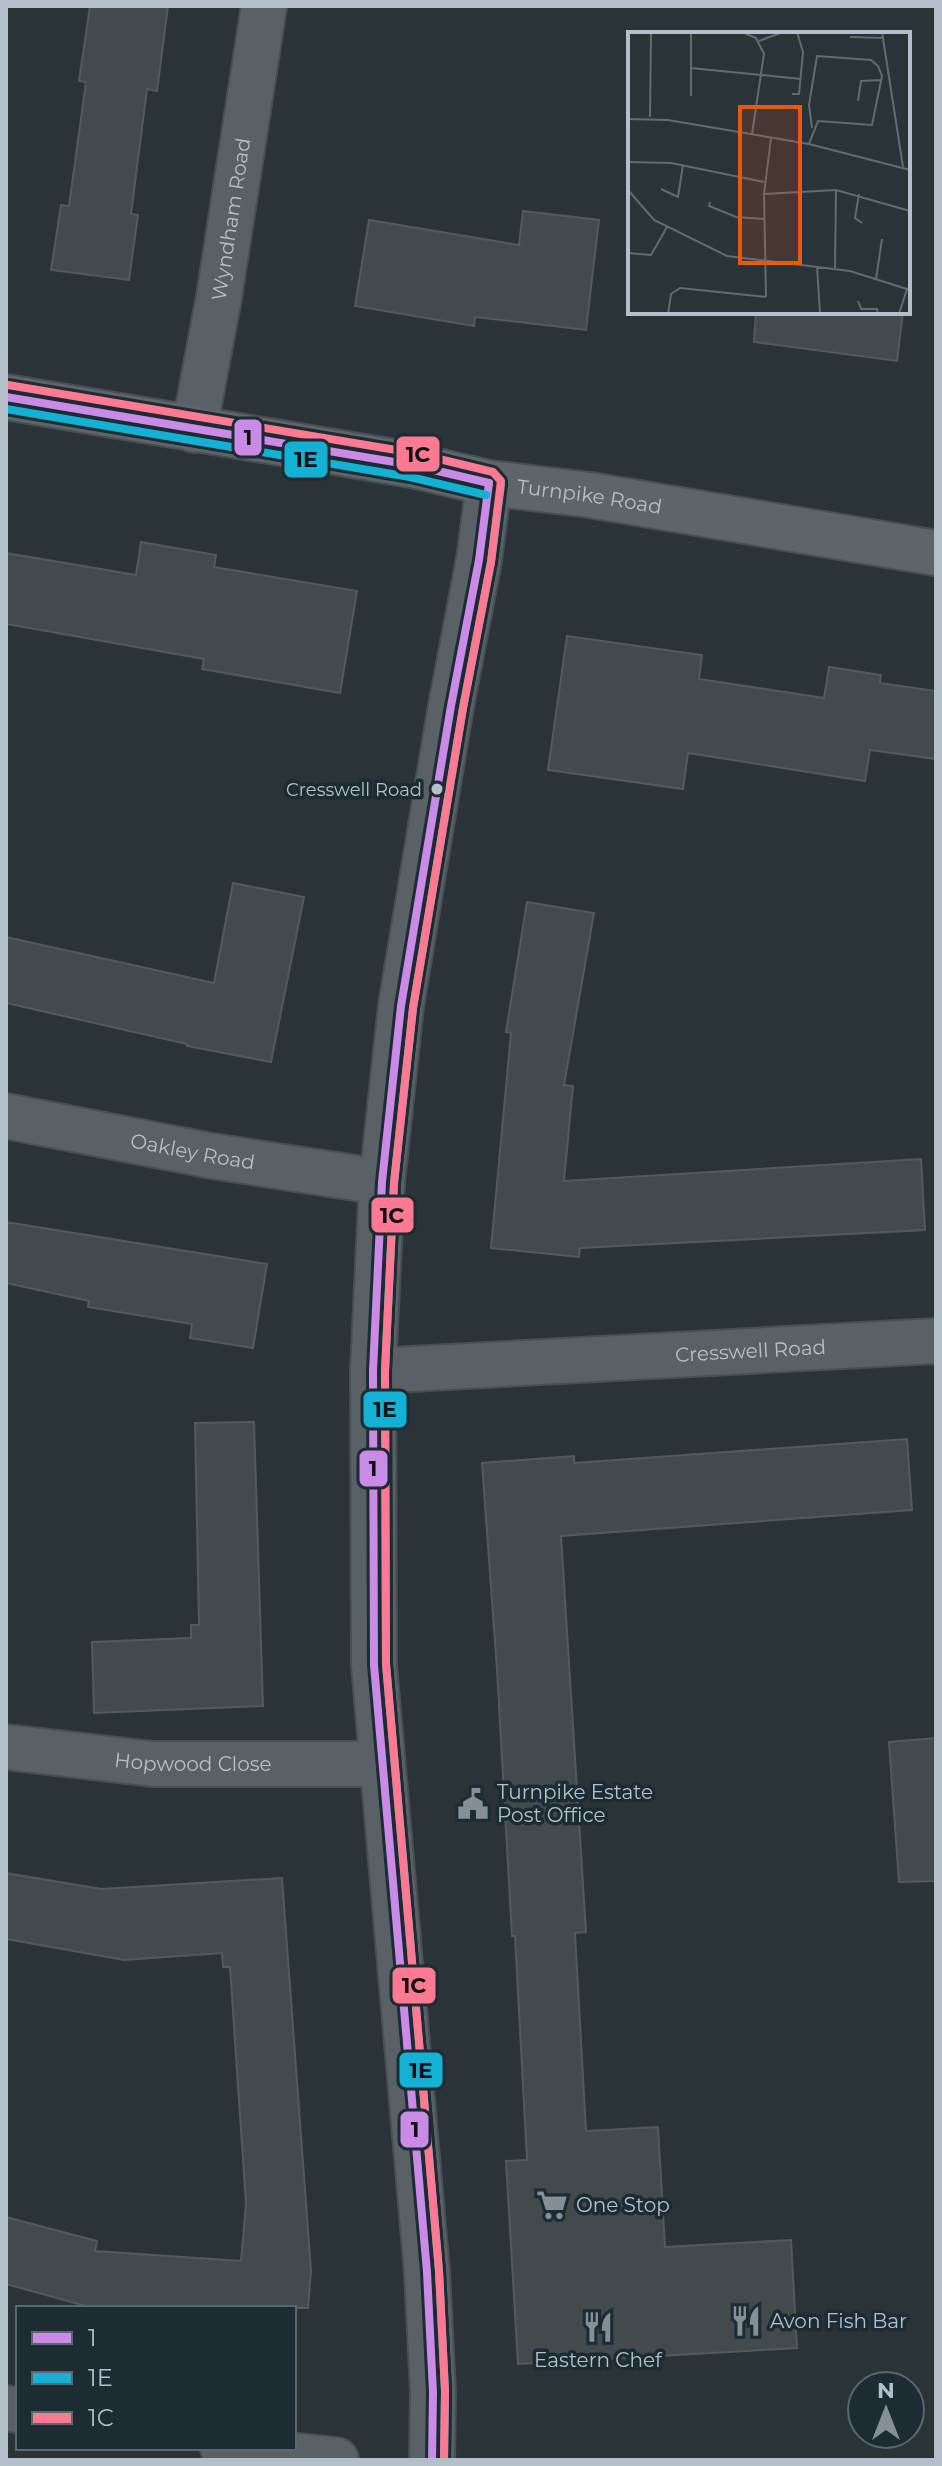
<svg xmlns="http://www.w3.org/2000/svg" width="942" height="2466" font-family="Montserrat,sans-serif">
<style>
.building{fill:#424a4e;stroke:#525a5f;stroke-width:2}
.lines{fill:none;stroke-linecap:round;stroke-linejoin:round}
.street-casing{stroke:#484f53;stroke-width:48}
.secondary-casing{stroke:#484f53;stroke-width:48}
.street{stroke:#5a6166;stroke-width:44}
.secondary{stroke:#5e656a;stroke-width:44}
.bus-1-casing{stroke:#1d2b33;stroke-width:14}
.bus-2-casing{stroke:#1d2b33;stroke-width:14}
.bus-3-casing{stroke:#1d2b33;stroke-width:14}
.bus-1{stroke:#ca8be6;stroke-width:8}
.bus-2{stroke:#13b2d5;stroke-width:8}
.bus-3{stroke:#fe7a93;stroke-width:8}
.bus-dot{fill:#b4c0c9;stroke:#1d2b33;stroke-width:3}
.labels{text-anchor:middle;stroke-width:7;stroke-linejoin:round;paint-order:stroke}
.bus-label{font-size:18px;fill:#b4c0c9;stroke:#1d2b33;text-anchor:end}
.street-label{font-size:20px;fill:#b4c0c9;stroke:#1d2b33}
.poi-label{font-size:20px;fill:#b4c0c9;stroke:#1d2b33;text-anchor:start}
.inset-road{fill:none;stroke:#616b72;stroke-width:2}
.view{fill:#e8590c;fill-opacity:0.15;stroke:#e8590c;stroke-width:4}
.inset-edge{fill:none;stroke:#b4c0c9;stroke-width:4}
.line-badge{stroke:#1d2b33;stroke-width:3}
.pale-badge-label{font-size:22px;text-anchor:middle;font-weight:bold;fill:#111}
</style>
<rect width="100%" height="100%" fill="#2a3338"/>
<!-- building -->
<g class="building">
<path d="M90,6H168L157,91L147,89L131,214L138,215L129,280L51,270L61,205L69,206L86,82L79,81Z"/>
<path d="M523,211L599,220L586,330L475,317L474,326L355,306L369,220L519,245Z"/>
<path d="M756,312H903L897,361L754,342Z"/>
<path d="M141,542L216,555L214,567L357,591L340,693L202,669L204,659L6,624V553L136,575Z"/>
<path d="M567,636L702,655L699,679L824,698L829,667L881,675L880,683L936,691V759L870,750L865,781L688,753L683,789L548,770Z"/>
<path d="M233,883L304,897L271,1062L187,1046V1044L6,1003V937L214,983Z"/>
<path d="M527,902L594,913L564,1085L573,1086L564,1181L921,1159L925,1230L580,1248L579,1257L491,1248L511,1033L506,1032Z"/>
<path d="M6,1222L267,1264L253,1348L190,1338L192,1324L88,1307L89,1301L6,1283Z"/>
<path d="M254,1422L263,1706L94,1713L92,1642L191,1638V1625H199L195,1423Z"/>
<path d="M907,1439L912,1510L561,1536L586,1932L575,1933L586,2131L658,2127L665,2247L791,2240L797,2348L518,2364L506,2161L527,2160L515,1936H512L497,1669L482,1463L574,1456V1463Z"/>
<path d="M936,1738V1881L899,1882L889,1742Z"/>
<path d="M6,1873L101,1889L282,1878L311,2271L308,2308H93L6,2284V2217L97,2241L95,2251L241,2261L246,2204L230,1967H223L222,1953L124,1960L6,1939Z"/>
</g>
<g class="lines">
<defs>
<g id="street">
<path id="s1" d="M194,430L219,297L264,6"/>
<path id="s2" d="M6,1116L212,1156L382,1182"/>
<path id="s3" d="M373,1371L936,1341"/>
<path id="s4" d="M6,1747L153,1764H381"/>
<path d="M6,2408L18,2410"/>
<path d="M223,2448L336,2460"/>
<path d="M432,2460L433,2392L427,2272L374,1665L373,1371L382,1182L401,1006L451,706L479,560L489,483"/>
</g>
<g id="secondary">
<path id="s5" d="M6,397L412,465L489,483L590,495L936,553"/>
</g>
</defs>
<!-- street casing -->
<use href="#street" class="street-casing"/>
<!-- secondary casing -->
<use href="#secondary" class="secondary-casing"/>
<!-- street -->
<use href="#street" class="street"/>
<!-- secondary -->
<use href="#secondary" class="secondary"/>
<defs>
<g id="bus-1">
<path d="M6,397L412,465L489,483"/>
<path d="M432,2460L433,2392L427,2272L374,1665L373,1371L382,1182L401,1006L451,706L479,560L489,483"/>
</g>
<g id="bus-2">
<path d="M6,409L410,477L486,495"/>
<path d="M444,2460L445,2391L439,2271L386,1664L385,1371L394,1183L413,1008L463,708L491,562L501,485"/>
</g>
<path id="bus-3" d="M8,385L414,453L493,472L501,481L491,562L463,708L413,1008L394,1183L385,1371L386,1664L439,2271L445,2391L444,2460"/>
</defs>
<!-- bus-1 casing -->
<use href="#bus-1" class="bus-1-casing"/>
<!-- bus-2 casing -->
<use href="#bus-2" class="bus-2-casing"/>
<!-- bus-3 casing -->
<use href="#bus-3" class="bus-3-casing"/>
<!-- bus-1 -->
<use href="#bus-1" class="bus-1"/>
<!-- bus-2 -->
<use href="#bus-2" class="bus-2"/>
<!-- bus-3 -->
<use href="#bus-3" class="bus-3"/>
</g>
<!-- icons -->
<defs>
<symbol id="civic-bare" viewBox="-9 -9 18 18"><path d="M-.6-6.5H3V-4.5H.6V-3L4-1V1h2V6H-6V1h2V-1L-.6-3ZM-1.2 2.5V6h2.4V2.5Z" fill="#848f96" stroke="#1d2b33" stroke-width="2.5" paint-order="stroke"/></symbol>
<symbol id="supermarket-bare" viewBox="-9 -9 18 18"><path d="M-6-5.5h2.5l.6 2H6L4.5 2H-2.5L-4.4-4H-6ZM-1.5 3.2a1.3 1.3 0 1 0 .1 0ZM3 3.2a1.3 1.3 0 1 0 .1 0Z" fill="#848f96" stroke="#1d2b33" stroke-width="2.5" paint-order="stroke"/></symbol>
<symbol id="restaurant-bare" viewBox="-9 -9 18 18"><path d="M-5-6h1v4h1v-4h1v4h1v-4h1v5L-1.5 .5V6h-2V.5L-5-1ZM5-6V6H3V1.5H1.5Q1.5-4 5-6Z" fill="#848f96" stroke="#1d2b33" stroke-width="2.5" paint-order="stroke"/></symbol>
</defs>
<g fill-rule="evenodd">
<use href="#civic-bare" x="451" y="1782" width="44" height="44"/>
<use href="#supermarket-bare" x="530" y="2183" width="44" height="44"/>
<use href="#restaurant-bare" x="724" y="2299" width="44" height="44"/>
<use href="#restaurant-bare" x="576" y="2305" width="44" height="44"/>
</g>
<!-- markers -->
<circle class="bus-dot" cx="437" cy="789" r="7"/>
<g class="labels">
<!-- bus labels -->
<g class="bus-label">
<text x="422" y="796">Cresswell Road</text>
</g>
<!-- street labels -->
<g class="street-label">
<text dy="7" stroke="none"><textPath href="#s1" startOffset="214">Wyndham Road</textPath></text>
<text dy="7" stroke="none"><textPath href="#s5" startOffset="592">Turnpike Road</textPath></text>
<text dy="7" stroke="none"><textPath href="#s2" startOffset="190">Oakley Road</textPath></text>
<text dy="7" stroke="none"><textPath href="#s3" startOffset="378">Cresswell Road</textPath></text>
<text dy="7" stroke="none"><textPath href="#s4" startOffset="188">Hopwood Close</textPath></text>
</g>
<!-- poi labels -->
<g class="poi-label">
<text x="497" y="1799">Turnpike Estate<tspan x="497" dy="23">Post Office</tspan></text>
<text x="576" y="2212">One Stop</text>
<text x="770" y="2328">Avon Fish Bar</text>
<text x="598" y="2367" text-anchor="middle">Eastern Chef</text>
</g>
</g>
<!-- overview -->
<g transform="translate(628 32)">
<rect width="282" height="282" fill="#2a3338"/>
<path class="inset-road" d="M63,0V36L173,47M114,0L128,6L136,22L124,102M254,0L275,135M222,5L255,6M131,9L155,0M164,62H171L175,20L169,0M63,64V36M230,69L233,49L253,48M22,85L23,0M0,87L40,88L181,112L282,138M181,112L190,89L244,93L254,44L250,34L243,28L189,24L181,73L184,96M0,130L43,131L136,150M33,157L50,165L55,133M0,158L26,188L99,224L222,239L282,258M136,162L208,158L282,179M231,162L227,186L234,191M82,170L81,174L108,185L136,187M0,221L23,223L39,195M189,234L192,282M207,236L208,158M248,247L254,207M138,265L136,162L143,106M230,269L233,277H249L250,282M40,282L43,262L52,256L138,265M271,282L279,257"/>
<path class="view" d="M112,75H172V231H112Z"/>
<rect width="282" height="282" class="inset-edge"/>
</g>
<g class="line-badge">
<rect x="233" y="418" width="30" height="39" rx="8" fill="#ca8be6"/>
<rect x="395" y="435" width="46" height="38" rx="8" fill="#fe7a93"/>
<rect x="283" y="440" width="46" height="39" rx="8" fill="#13b2d5"/>
<rect x="370" y="1196" width="45" height="38" rx="8" fill="#fe7a93"/>
<rect x="362" y="1390" width="46" height="39" rx="8" fill="#13b2d5"/>
<rect x="358" y="1449" width="31" height="39" rx="8" fill="#ca8be6"/>
<rect x="391" y="1966" width="46" height="39" rx="8" fill="#fe7a93"/>
<rect x="398" y="2051" width="46" height="38" rx="8" fill="#13b2d5"/>
<rect x="399" y="2110" width="31" height="39" rx="8" fill="#ca8be6"/>
</g>
<g class="pale-badge-label">
<text x="248" y="445">1</text>
<text x="418" y="462">1C</text>
<text x="306" y="467">1E</text>
<text x="392" y="1223">1C</text>
<text x="385" y="1417">1E</text>
<text x="373" y="1476">1</text>
<text x="414" y="1993">1C</text>
<text x="421" y="2078">1E</text>
<text x="415" y="2137">1</text>
</g>
<!-- border -->
<rect width="942" height="2466" fill="none" stroke="#b4c0c9" stroke-width="16"/>
<!-- legend -->
<rect x="16" y="2306" width="280" height="144" fill="#1d2b33" stroke="#59676f" stroke-width="2"/>
<rect x="32" y="2332" width="40" height="12" fill="#ca8be6" stroke="#59676f" stroke-width="2"/>
<text x="88" y="2346" font-size="24" fill="#b4c0c9">1</text>
<rect x="32" y="2372" width="40" height="12" fill="#13b2d5" stroke="#59676f" stroke-width="2"/>
<text x="88" y="2386" font-size="24" fill="#b4c0c9">1E</text>
<rect x="32" y="2412" width="40" height="12" fill="#fe7a93" stroke="#59676f" stroke-width="2"/>
<text x="88" y="2426" font-size="24" fill="#b4c0c9">1C</text>
<!-- north arrow -->
<g transform="translate(886 2410)"><circle r="38" fill="#1d2b33" stroke="#59676f" stroke-width="2"/>
<path d="M0-6L14 30L0 20L-14 30Z" fill="#848f96"/>
<text y="-12" font-size="22" font-weight="bold" text-anchor="middle" fill="#b4c0c9">N</text>
</g>
</svg>
